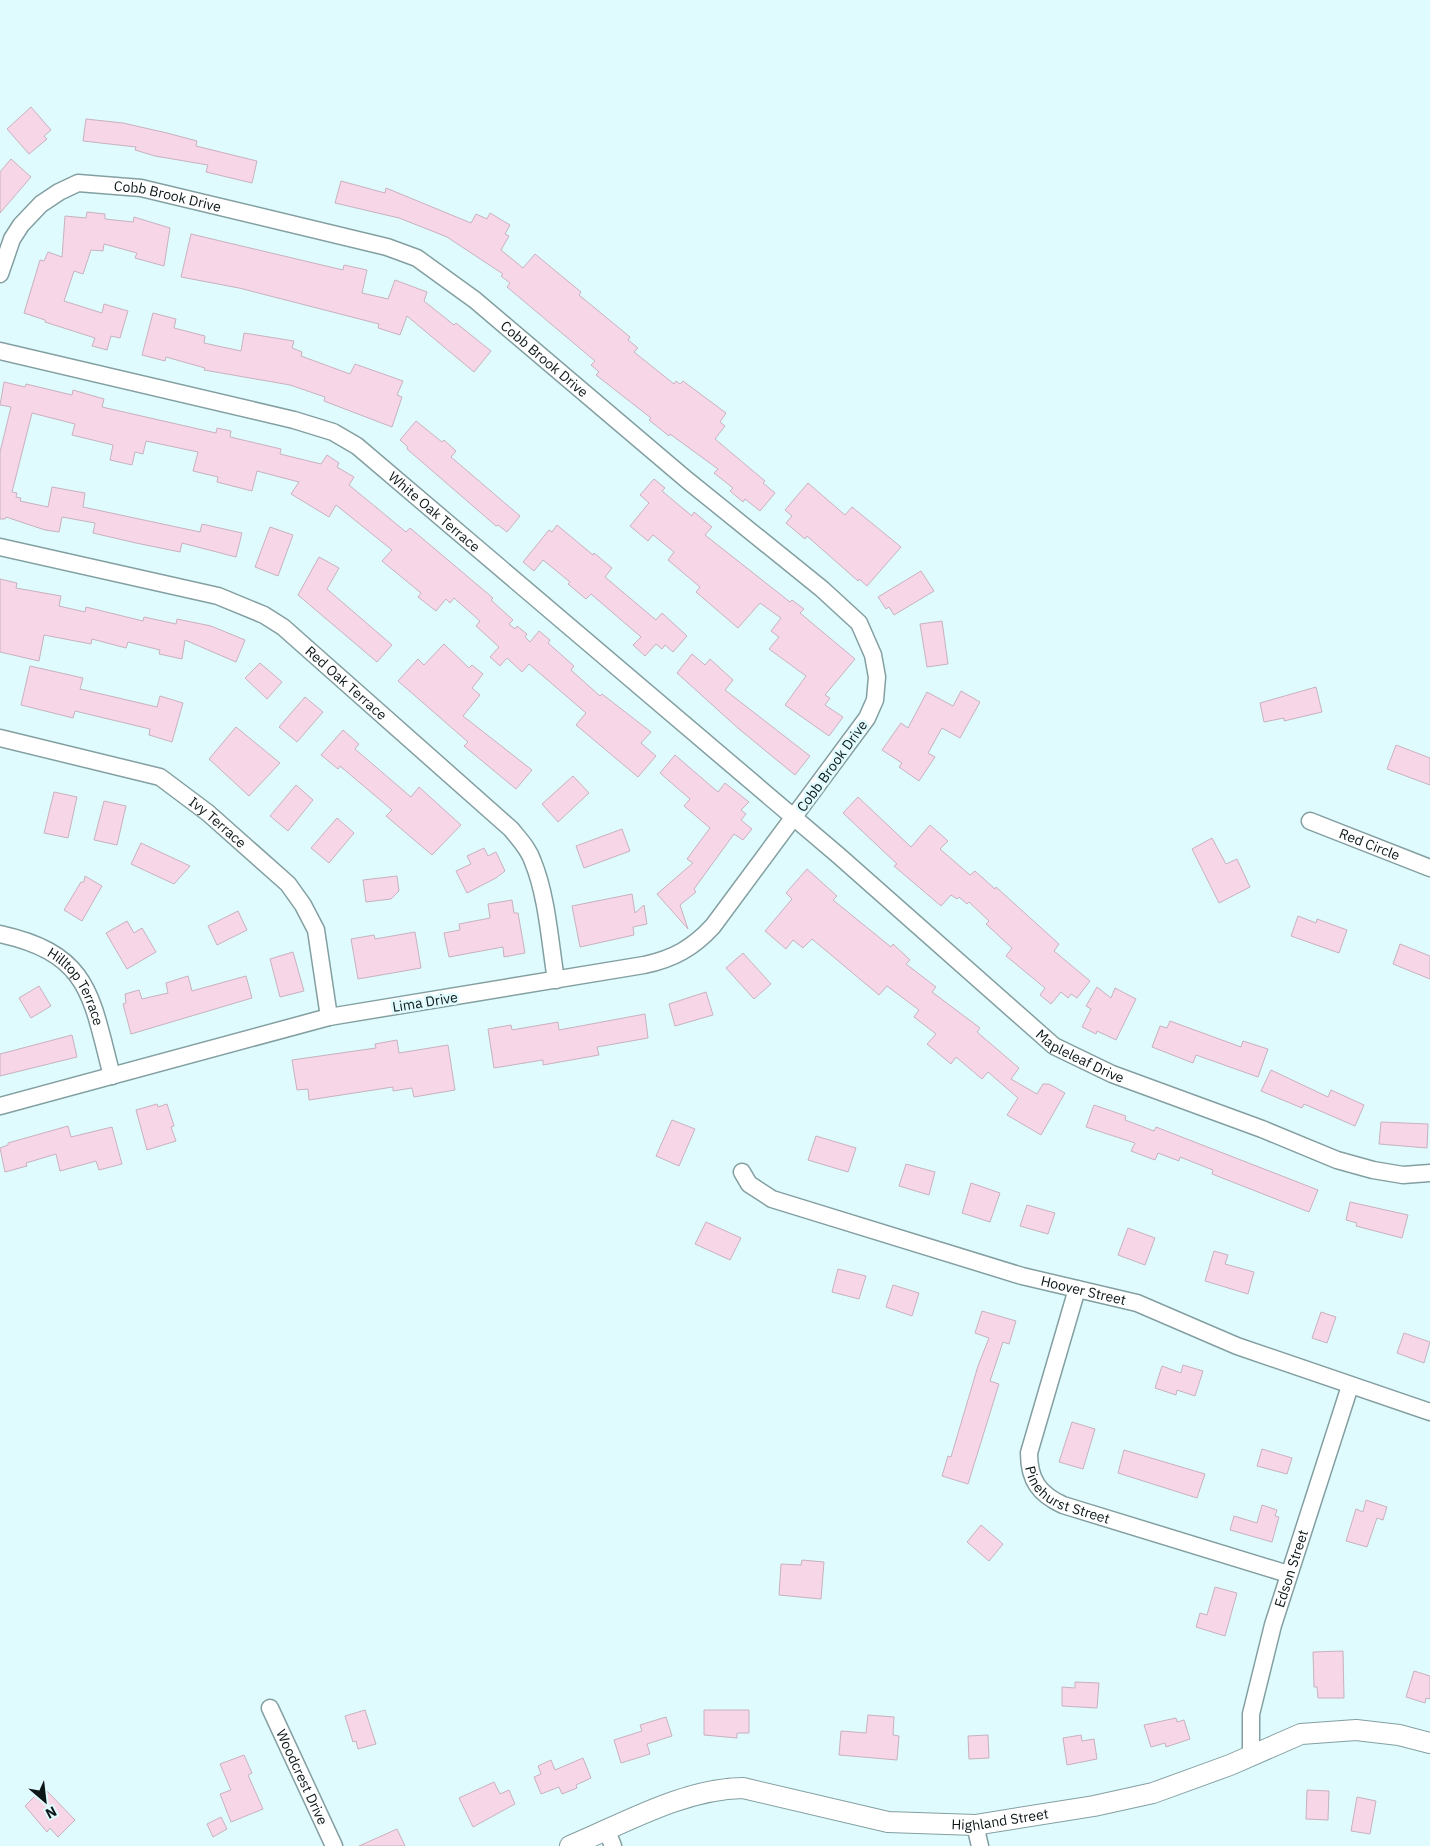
<svg xmlns="http://www.w3.org/2000/svg" width="1430" height="1846" font-family="'IBM Plex Sans',sans-serif">
<style>
.building{fill:#f6d6e7;stroke:#c8b2be}
.lines{fill:none;stroke-linecap:round;stroke-linejoin:round}
.minor-casing{stroke:#849fa1;stroke-width:19}
.tertiary-casing{stroke:#849fa1;stroke-width:22}
.minor{stroke:#fff;stroke-width:16}
.tertiary{stroke:#fff;stroke-width:20}
.labels{text-anchor:middle;stroke-width:5;stroke-linejoin:round;paint-order:stroke}
.street-label{font-size:14px;fill:#0d1718;stroke:#dffbfe}
</style>
<rect width="100%" height="100%" fill="#dffbfe"/>
<!-- building -->
<g class="building">
<path d="M31,107L51,130L44,136L47,139L29,154L7,129Z"/>
<path d="M86,119L123,123L167,133L197,141L196,146L257,161L252,183L206,172L208,165L155,156L135,150L136,147L83,141Z"/>
<path d="M11,159L31,177L0,213V172Z"/>
<path d="M341,181L385,193L386,188L471,223L476,214L487,219L490,213L510,225L505,234L509,236L501,250L523,268L535,254L581,292L579,295L630,337L628,340L638,348L634,352L674,384L676,381L680,384L683,381L726,413L720,422L725,426L715,439L765,481L763,483L775,493L760,511L745,499L743,502L730,491L733,488L714,473L718,469L670,434L669,436L649,420L651,418L596,375L599,372L591,365L595,361L507,287L510,283L501,276L503,274L447,237L427,229L399,218L335,203Z"/>
<path d="M87,212L105,214V219L133,222L134,217L170,228L164,266L135,258L137,253L104,244L103,251L91,250L83,274L74,271L64,301L102,313L104,304L128,311L120,338L111,336L107,350L92,346L95,338L45,322V320L24,313L40,260L44,261L48,252L62,257L65,216L86,218Z"/>
<path d="M191,234L343,270L344,265L367,270L362,293L388,299L395,280L427,292L424,301L454,325L456,323L491,351L474,372L407,316L400,335L378,328L379,324L239,288L181,277Z"/>
<path d="M153,313L176,319L174,328L205,336L204,343L241,351L244,333L294,341L292,348L302,352L301,356L350,374L355,364L403,381L397,395L402,397L392,427L324,401L325,397L290,385L204,370L205,368L166,357L165,361L142,355Z"/>
<path d="M4,382L25,387L26,384L72,395L73,390L104,399L102,407L216,433L217,428L231,431L230,437L281,449L280,454L321,464L327,455L339,463L337,467L354,477L349,485L406,532L410,528L493,598L491,600L513,620L509,624L515,629L517,626L527,634L525,637L530,642L539,631L550,640L548,643L574,666L571,670L600,696L602,694L651,732L641,743L656,756L638,777L576,725L586,713L529,664L522,672L507,658L500,666L490,657L499,647L476,626L480,621L454,598L450,603L446,599L436,611L418,597L421,593L382,561L392,550L336,505L329,517L291,494L299,482L257,471L252,491L217,482L218,477L193,471L198,452L146,441L143,454L135,452L132,465L110,460L113,445L72,435L75,424L32,413L12,492L17,493L16,497L21,498L20,501L48,507L52,487L85,493L83,507L200,532L202,524L242,533L236,557L182,543L180,552L136,543L93,533L95,523L62,517L59,532L45,530L6,517L5,519H0V452L11,407L0,405Z"/>
<path d="M416,421L442,442L444,440L456,451L451,457L520,516L507,532L498,525L496,526L407,449L408,447L400,440Z"/>
<path d="M654,479L665,488L662,491L692,516L694,512L712,527L705,535L790,602L792,600L804,609L800,613L855,659L825,695L830,698L825,705L843,717L829,736L785,705L806,676L769,649L779,637L771,631L781,618L760,603L738,628L696,592L700,587L668,560L674,552L653,535L648,541L630,526L649,503L640,495Z"/>
<path d="M808,483L845,515L852,507L901,547L867,586L859,579L858,581L807,536L805,539L786,523L792,516L785,510Z"/>
<path d="M557,525L593,555L594,553L612,568L605,577L656,620L662,613L687,636L673,652L665,645L662,649L656,644L645,656L633,645L641,637L591,594L586,599L568,584L570,582L543,560L534,571L523,562L549,530L552,532Z"/>
<path d="M270,527L293,535L278,576L255,567Z"/>
<path d="M319,557L339,568L327,589L392,645L377,662L298,595Z"/>
<path d="M921,571L934,591L894,615L889,607L886,609L878,597Z"/>
<path d="M0,579L17,583L16,588L61,596L59,606L85,612L86,607L143,621L144,617L176,624L177,619L211,626L245,640L236,662L185,640L182,659L159,654L160,650L128,642L126,648L92,639L91,644L44,635L39,661L0,652Z"/>
<path d="M942,621L948,664L927,667L920,624Z"/>
<path d="M444,644L469,668L472,665L483,674L472,688L480,695L463,716L532,770L516,789L464,746L468,742L398,681L418,659L424,665Z"/>
<path d="M692,654L705,665L710,659L733,680L725,690L810,756L795,775L739,729L677,673Z"/>
<path d="M260,663L282,682L267,699L245,678Z"/>
<path d="M30,666L83,678L80,689L157,707L160,696L183,703L172,742L149,735L150,729L75,711L73,718L21,705Z"/>
<path d="M1316,687L1322,712L1284,721V718L1264,722L1260,703Z"/>
<path d="M961,691L980,702L960,738L942,728L928,753L935,757L919,781L899,767L902,763L882,750L901,723L908,728L927,692L953,706Z"/>
<path d="M305,697L323,712L297,742L279,727Z"/>
<path d="M236,727L280,763L249,796L209,759Z"/>
<path d="M343,730L359,744L355,749L411,797L419,787L461,825L432,855L386,816L392,810L340,766L338,769L321,755Z"/>
<path d="M1396,745L1430,758V785L1387,769Z"/>
<path d="M675,755L718,792L725,783L749,802L741,810L746,814L741,820L752,829L743,840L734,834L694,889L696,892L680,905L688,929L657,894L693,863L687,859L710,828L684,806L690,799L660,773Z"/>
<path d="M573,776L589,793L558,822L542,804Z"/>
<path d="M296,785L313,800L288,831L270,816Z"/>
<path d="M54,792L77,797L68,838L44,833Z"/>
<path d="M858,797L911,847L930,825L948,841L940,849L970,875L975,871L995,889L996,887L1059,944L1054,951L1090,981L1077,998L1071,994L1068,998L1061,992L1051,1004L1040,995L1045,988L1006,956L1012,948L986,924L989,921L969,902L967,904L959,897L957,899L951,895L941,906L894,866L897,864L843,813Z"/>
<path d="M104,801L126,806L117,845L94,840Z"/>
<path d="M337,818L354,833L329,863L311,848Z"/>
<path d="M622,829L630,851L584,868L576,846Z"/>
<path d="M1212,838L1226,864L1237,859L1250,887L1219,903L1192,849Z"/>
<path d="M141,843L190,866L174,884L131,864Z"/>
<path d="M484,848L488,856L496,852L505,871L496,878L467,893L456,871L471,864L467,856Z"/>
<path d="M807,869L837,896L833,900L891,947L893,944L910,960L906,964L936,987L932,992L980,1028L977,1032L1019,1068L1011,1079L1037,1094L1043,1084H1049L1065,1093L1041,1135L1007,1115L1018,1098L988,1072L982,1079L956,1057L951,1064L927,1044L936,1034L914,1017L919,1010L887,986L879,995L812,939L803,948L793,940L786,949L765,931L792,899L786,893Z"/>
<path d="M85,876L102,886L82,921L64,910L81,882H84Z"/>
<path d="M397,876L399,891L391,899L366,902L363,880Z"/>
<path d="M632,894L635,913L644,905L647,924L633,927L634,935L580,947L572,906Z"/>
<path d="M512,900L514,913H518L525,953L504,957L503,947L449,957L444,933L460,930L459,924L490,918L488,904Z"/>
<path d="M238,911L247,930L217,945L208,926Z"/>
<path d="M1298,916L1316,923L1317,919L1347,930L1339,953L1291,936Z"/>
<path d="M127,921L134,933L142,928L156,952L127,969L106,933Z"/>
<path d="M415,932L421,968L358,979L351,939L374,935L375,939Z"/>
<path d="M1400,944L1430,956V979L1393,964Z"/>
<path d="M293,952L304,991L280,997L270,959Z"/>
<path d="M743,953L771,984L754,999L726,968Z"/>
<path d="M188,976L192,991L246,976L252,998L131,1034L123,1004L126,1003L125,994L139,990L142,999L168,993L166,983Z"/>
<path d="M39,986L51,1006L31,1018L19,998Z"/>
<path d="M1097,987L1111,998L1115,988L1136,999L1116,1040L1097,1031L1096,1034L1082,1027L1091,1009L1086,1006Z"/>
<path d="M706,992L713,1015L675,1026L669,1004Z"/>
<path d="M645,1014L648,1038L597,1047L599,1055L543,1065V1060L494,1068L488,1029L511,1025L512,1030L558,1022L559,1030Z"/>
<path d="M1170,1021L1241,1047L1243,1041L1268,1049L1258,1077L1196,1055L1193,1063L1152,1047L1160,1026L1167,1028Z"/>
<path d="M72,1035L77,1057L0,1076V1054Z"/>
<path d="M397,1040L399,1053L448,1045L455,1090L414,1097L412,1088L393,1091V1087L309,1100L308,1089L297,1090L292,1060L376,1048L375,1044Z"/>
<path d="M1271,1070L1328,1097L1331,1090L1364,1105L1355,1126L1304,1104L1302,1108L1261,1091Z"/>
<path d="M157,1104L158,1107L167,1104L174,1126L171,1127L176,1141L147,1150L136,1110Z"/>
<path d="M1094,1105L1126,1116L1125,1120L1154,1131L1156,1127L1318,1190L1309,1212L1212,1174L1213,1170L1180,1157L1179,1161L1158,1153L1155,1160L1131,1151L1135,1143L1086,1127Z"/>
<path d="M672,1120L695,1129L679,1166L656,1156Z"/>
<path d="M1381,1122L1428,1124L1427,1148L1379,1144Z"/>
<path d="M68,1126L71,1137L112,1127L122,1164L99,1170L96,1161L60,1171L56,1154L26,1163L27,1166L5,1172L0,1148L8,1145V1143Z"/>
<path d="M816,1136L856,1148L848,1172L808,1160Z"/>
<path d="M906,1164L935,1172L929,1195L899,1186Z"/>
<path d="M971,1183L1000,1193L990,1222L962,1213Z"/>
<path d="M1350,1202L1408,1215L1402,1238L1356,1226L1357,1223L1346,1220Z"/>
<path d="M1027,1205L1055,1213L1048,1234L1020,1226Z"/>
<path d="M706,1222L741,1238L730,1260L695,1244Z"/>
<path d="M1128,1228L1155,1238L1145,1265L1118,1255Z"/>
<path d="M1214,1251L1228,1255L1225,1264L1254,1272L1248,1294L1205,1281Z"/>
<path d="M838,1269L866,1276L859,1299L832,1292Z"/>
<path d="M893,1285L919,1293L912,1316L886,1307Z"/>
<path d="M982,1311L1016,1321L1009,1344L1003,1342L990,1381L999,1384L968,1484L942,1476L948,1456L951,1457L978,1366L989,1338L975,1333Z"/>
<path d="M1321,1312L1336,1317L1327,1343L1312,1338Z"/>
<path d="M1404,1333L1430,1342L1424,1363L1397,1353Z"/>
<path d="M1183,1365L1203,1371L1195,1396L1177,1390L1176,1395L1155,1388L1162,1366L1181,1373Z"/>
<path d="M1072,1422L1095,1429L1083,1469L1059,1462Z"/>
<path d="M1262,1449L1292,1458L1287,1474L1257,1466Z"/>
<path d="M1124,1450L1205,1474L1197,1498L1118,1473Z"/>
<path d="M1366,1500L1387,1507L1383,1520L1377,1518L1367,1547L1346,1541L1356,1509L1363,1512Z"/>
<path d="M1262,1505L1277,1510L1275,1516L1279,1517L1272,1542L1230,1530L1234,1516L1257,1523Z"/>
<path d="M981,1525L1003,1544L989,1561L967,1542Z"/>
<path d="M802,1560L824,1562L821,1599L779,1595L781,1564L801,1565Z"/>
<path d="M1215,1587L1237,1593L1225,1636L1196,1627L1200,1613L1207,1615Z"/>
<path d="M1343,1651L1344,1698H1318L1317,1687H1314L1313,1652Z"/>
<path d="M1414,1671L1430,1676V1699L1426,1698L1425,1703L1406,1697Z"/>
<path d="M1075,1682L1099,1683L1097,1708L1062,1706V1687L1075,1688Z"/>
<path d="M365,1710L376,1744L358,1749L356,1741L353,1742L345,1716Z"/>
<path d="M704,1710H749V1733H737V1738L704,1735Z"/>
<path d="M868,1715L894,1717L893,1735L899,1736L897,1760L839,1755L841,1731L866,1733Z"/>
<path d="M666,1717L672,1736L647,1744L650,1754L621,1763L614,1740L642,1731L640,1725Z"/>
<path d="M1176,1718L1177,1722L1184,1720L1190,1739L1166,1747L1165,1743L1151,1747L1144,1725Z"/>
<path d="M988,1735L989,1758L969,1759L968,1736Z"/>
<path d="M1081,1735L1082,1741L1094,1739L1097,1759L1067,1765L1063,1738Z"/>
<path d="M244,1755L252,1773L248,1775L263,1809L231,1822L220,1794L231,1790L220,1764Z"/>
<path d="M583,1758L591,1778L576,1785L577,1788L562,1794L559,1787L541,1794L534,1777L541,1774L538,1766L551,1760L555,1770Z"/>
<path d="M494,1782L500,1794L509,1790L515,1804L473,1827L459,1798Z"/>
<path d="M1307,1790L1329,1791L1328,1820L1306,1819Z"/>
<path d="M47,1791L75,1820L58,1837L50,1828L47,1832L25,1806L39,1792L43,1796Z"/>
<path d="M1357,1797L1376,1801L1370,1834L1351,1831Z"/>
<path d="M221,1817L227,1829L213,1837L207,1824Z"/>
<path d="M397,1829L405,1846H359Z"/>
</g>
<g class="lines">
<defs>
<g id="minor">
<path id="s1" d="M0,274L12,239L21,225L41,204L59,192L78,183L141,188L387,247L417,258L475,300L687,480L822,589L859,623L873,655L877,677L875,700L867,718L713,926C693,948 673,959 644,965L329,1017L0,1106"/>
<path id="s2" d="M0,351L294,420L333,432L357,446L838,855L1054,1046L1112,1074L1262,1129L1337,1160L1373,1170L1403,1175L1430,1173"/>
<path id="s3" d="M0,547L218,596L264,615L283,627L511,829C519,839 529,849 533,862C547,896 550,943 556,980"/>
<path id="s4" d="M0,738L160,777L208,813L288,884L303,905L316,930L329,1017"/>
<path id="s5" d="M1310,821L1430,868"/>
<path id="s6" d="M0,934C91,954 91,997 112,1076"/>
<path id="s7" d="M742,1172L749,1184L772,1199L1022,1276L1137,1303L1237,1346L1430,1412"/>
<path id="s8" d="M1077,1289L1029,1453C1029,1480 1039,1494 1063,1505L1288,1574"/>
<path id="s9" d="M270,1708L334,1846"/>
<path id="s10" d="M1251,1754V1714L1273,1625L1350,1386"/>
<path d="M975,1825L980,1846"/>
<path d="M607,1831L613,1846"/>
</g>
<g id="tertiary">
<path id="s11" d="M570,1846C625,1823 683,1789 743,1788L888,1822L975,1825L1094,1806L1153,1793L1230,1765L1301,1734L1356,1730L1399,1735L1430,1743"/>
</g>
</defs>
<!-- minor casing -->
<use href="#minor" class="minor-casing"/>
<!-- tertiary casing -->
<use href="#tertiary" class="tertiary-casing"/>
<!-- minor -->
<use href="#minor" class="minor"/>
<!-- tertiary -->
<use href="#tertiary" class="tertiary"/>
</g>
<g class="labels">
<!-- street labels -->
<g class="street-label">
<text dy="5" stroke="none"><textPath href="#s1" startOffset="216">Cobb Brook Drive</textPath></text>
<text dy="5" stroke="none"><textPath href="#s1" startOffset="636">Cobb Brook Drive</textPath></text>
<text dy="5" stroke="none"><textPath href="#s2" startOffset="472">White Oak Terrace</textPath></text>
<text dy="5" stroke="none"><textPath href="#s3" startOffset="380">Red Oak Terrace</textPath></text>
<text transform="translate(832 766) rotate(-54)" y="5">Cobb Brook Drive</text>
<text dy="5" stroke="none"><textPath href="#s4" startOffset="238">Ivy Terrace</textPath></text>
<text dy="5" stroke="none"><textPath href="#s5" startOffset="64">Red Circle</textPath></text>
<text dy="5" stroke="none"><textPath href="#s6" startOffset="98">Hilltop Terrace</textPath></text>
<text transform="translate(425 1002) rotate(-9)" y="5">Lima Drive</text>
<text dy="5" stroke="none"><textPath href="#s2" startOffset="1318">Mapleleaf Drive</textPath></text>
<text dy="5" stroke="none"><textPath href="#s7" startOffset="366">Hoover Street</textPath></text>
<text dy="5" stroke="none"><textPath href="#s8" startOffset="235">Pinehurst Street</textPath></text>
<text dy="5" stroke="none"><textPath href="#s10" startOffset="191">Edson Street</textPath></text>
<text dy="5" stroke="none"><textPath href="#s9" startOffset="76">Woodcrest Drive</textPath></text>
<text dy="5" stroke="none"><textPath href="#s11" startOffset="445">Highland Street</textPath></text>
</g>
</g>
<!-- north arrow -->
<g transform="translate(45 1801) rotate(152)" stroke="#dffbfe" stroke-width="4" paint-order="stroke">
<path d="M0-4L9 19L0 12L-9 19Z" fill="#0d1718"/>
<text y="-8" font-size="14" font-weight="bold" text-anchor="middle" fill="#0d1718">N</text>
</g>
</svg>
